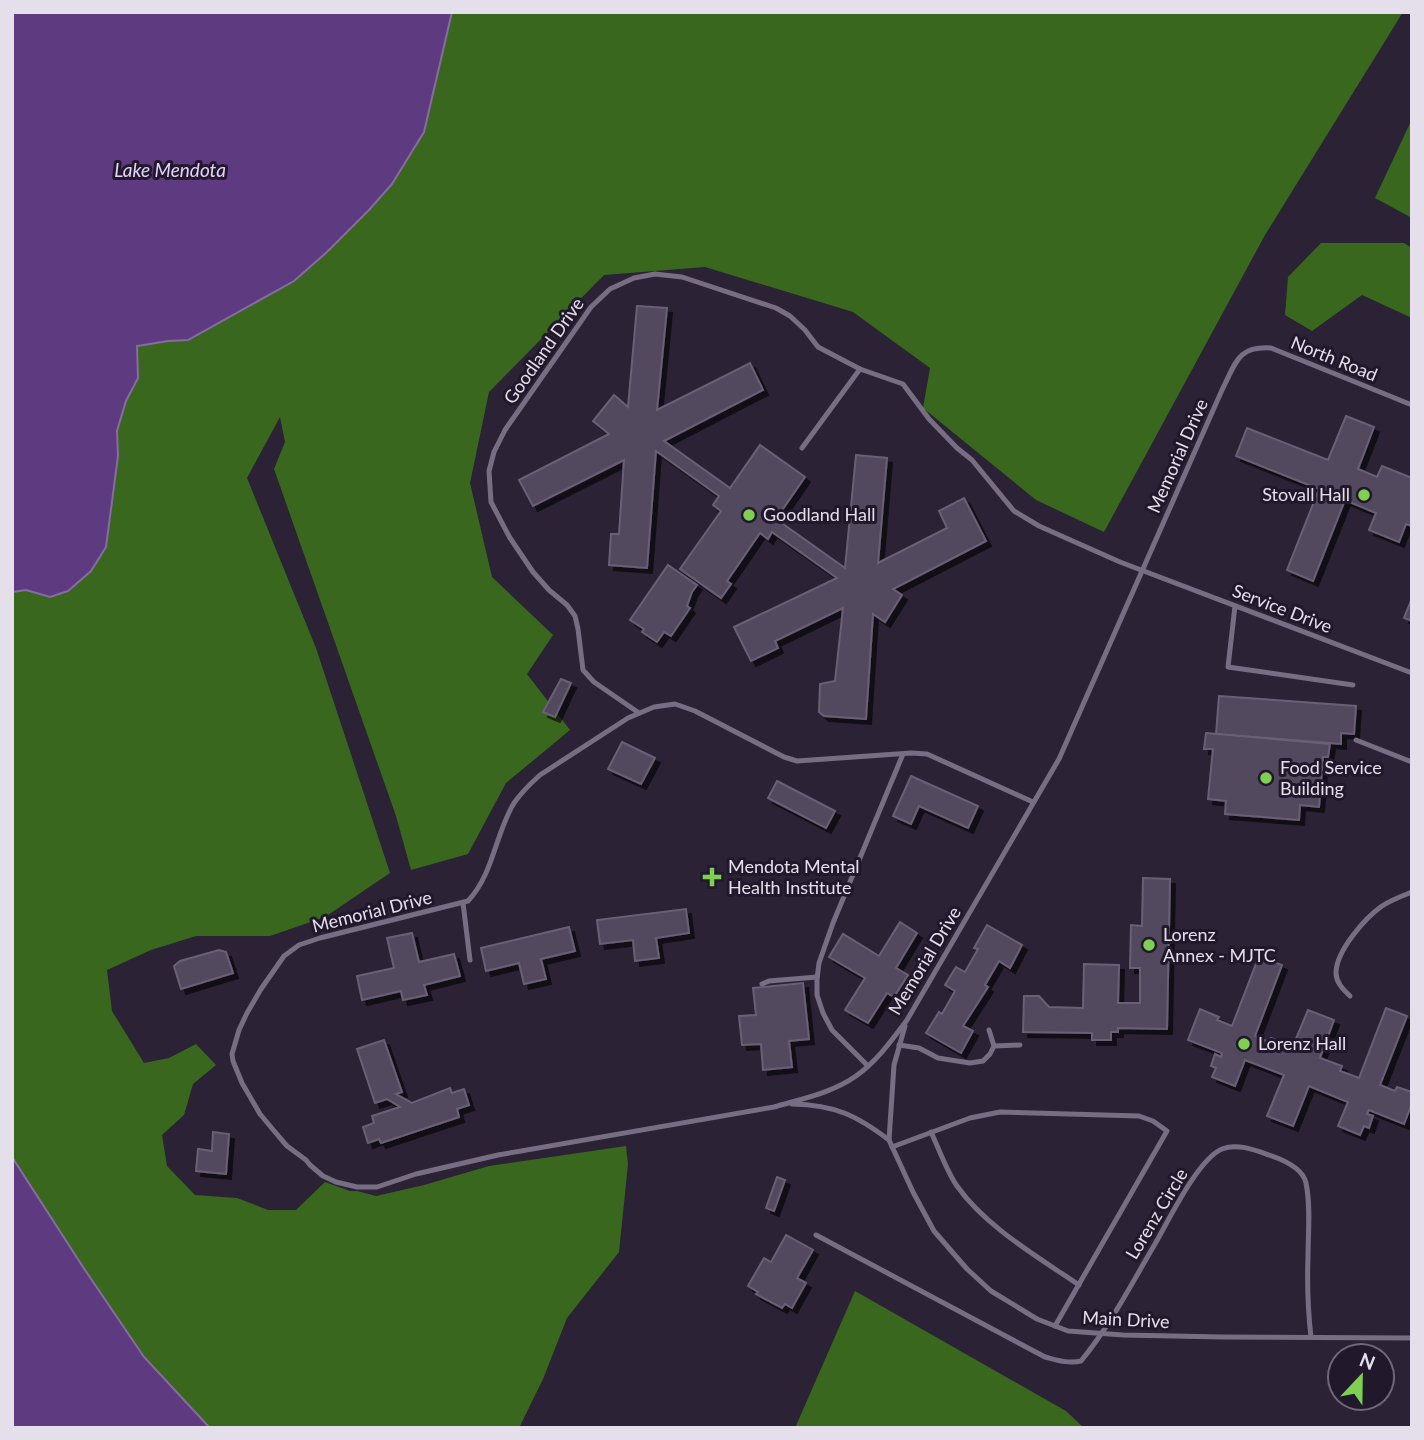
<svg xmlns="http://www.w3.org/2000/svg" width="1424" height="1440" font-family="Lato,sans-serif">
<style>
.forest{fill:#39671d}
.water{fill:#5e3b81;stroke:#866ca1;stroke-width:2}
.building{fill:#52495e;stroke:#696076;stroke-width:2;filter:url(#shadow)}
.lines{fill:none;stroke-linecap:round;stroke-linejoin:round}
.lane{stroke:#776e84;stroke-width:5}
.poi-dot{fill:#7fd052;stroke:#21192b;stroke-width:2.5}
.labels{text-anchor:middle;stroke-width:6;stroke-linejoin:round;paint-order:stroke}
.street-label{font-size:18px;fill:#e4dfeb;stroke:#21192b}
.poi-label{font-size:18px;fill:#e4dfeb;stroke:#21192b;text-anchor:start}
.water-label{font-size:19px;font-style:italic;fill:#e4d2fb;stroke:#21192b}
</style>
<defs>
<filter id="shadow"><feDropShadow dx="5" dy="5" stdDeviation="0" flood-color="#0009"/></filter>
</defs>
<rect width="100%" height="100%" fill="#2b2235"/>
<!-- forest -->
<g class="forest">
<path d="M452,12H1403L1265,235L1104,532L1036,500L923,408L930,368L853,312L705,267L604,275L489,392L470,483L492,577L553,635L527,674L570,730L506,783L468,854L411,870L396,816L274,469L285,442L280,417L247,478L316,648L390,873L325,917L270,936H196L151,950L107,970L112,1011L144,1063L169,1058L196,1044L216,1065L193,1084L184,1115L162,1135L167,1166L195,1195L237,1198L268,1210H296L325,1182L350,1191H357L376,1196L424,1185L489,1166L626,1146L628,1164L619,1252L567,1318L543,1379L519,1428H210L144,1357L83,1267L12,1157V592L25,590L50,597L118,456L117,431L126,401L138,378L137,346L168,341L188,340L327,252L369,210L392,184L424,132Z"/>
<path d="M1412,119V218L1375,198Z"/>
<path d="M1321,243H1404L1412,248V318L1362,295L1312,331L1285,315L1288,277Z"/>
<path d="M855,1291L1066,1411L1084,1428H795Z"/>
</g>
<!-- water -->
<g class="water">
<path d="M12,12H452L424,132L392,184L369,210L327,252L294,281L188,340L168,341L137,346L138,378L126,401L117,431L118,456L106,547L91,571L68,591L50,597L26,590L12,592Z"/>
<path d="M12,1157L83,1267L144,1357L210,1428H12Z"/>
</g>
<!-- building -->
<g class="building">
<path d="M637,306L667,308L657,410L750,363L763,390L664,441L730,488L760,445L805,477L776,519L845,568L856,455L887,458L878,563L947,528L939,511L964,498L986,541L893,589L902,595L885,622L873,614L866,719L824,716L819,712L820,684L835,681L843,608L775,641L778,648L751,661L734,627L837,578L772,532L768,539L760,533L727,581L731,584L721,598L680,569L721,511L713,505L719,496L656,451L647,568L609,565L611,534H619L624,460L533,506L519,480L609,434L593,421L614,395L628,407Z"/>
<path d="M1346,416L1374,427L1358,469L1377,477L1382,466L1412,478V526L1406,524L1399,542L1369,530L1376,513L1345,500L1313,581L1287,570L1319,489L1236,456L1247,428L1328,460Z"/>
<path d="M668,565L697,585L692,592L687,606L690,608L671,636L664,632L657,642L642,632L644,629L630,620Z"/>
<path d="M1412,598V621L1404,618Z"/>
<path d="M561,679L571,683L555,717L543,712Z"/>
<path d="M1219,696L1356,706L1354,734L1341,733V744L1216,734Z"/>
<path d="M1206,733L1330,744L1328,757H1323L1319,807L1300,805L1299,820L1225,814L1226,801L1208,799L1213,749H1204Z"/>
<path d="M622,742L655,758L641,784L608,769Z"/>
<path d="M911,776L978,806L968,828L919,806L911,824L893,816Z"/>
<path d="M777,781L835,811L826,828L768,798Z"/>
<path d="M1143,878L1170,879L1167,1029L1118,1028V1032H1111V1040H1092V1033L1023,1032L1024,996H1039L1049,1007L1083,1008L1084,964L1119,965L1118,1003H1140V968H1130L1131,925L1142,926Z"/>
<path d="M686,909L689,933L656,938L659,958L635,961L633,940L600,944L597,920Z"/>
<path d="M900,922L917,933L896,968L908,975L894,997L887,993L868,1023L845,1010L865,978L829,957L843,934L879,956Z"/>
<path d="M987,925L1022,945L1010,968L999,961L985,985L988,987L963,1026L973,1031L961,1053L926,1033L939,1012L942,1014L955,991L945,985L956,967L965,972L978,949L974,948Z"/>
<path d="M569,927L575,951L541,959L546,979L524,984L519,963L486,971L481,948Z"/>
<path d="M412,933L419,962L454,954L460,976L424,985L427,995L403,1000L401,991L362,1000L357,976L394,968L387,938Z"/>
<path d="M219,950L226,952L233,973L181,989L174,966L180,961Z"/>
<path d="M1259,956L1282,965L1255,1036L1269,1042L1271,1038L1293,1046L1308,1010L1334,1020L1320,1058L1342,1066L1340,1071L1359,1078L1386,1008L1407,1016L1380,1085L1395,1091L1397,1087L1412,1092V1103L1404,1124L1369,1110L1367,1114L1373,1116L1369,1128L1364,1126L1360,1135L1338,1126L1348,1102L1309,1086L1293,1126L1267,1116L1284,1075L1245,1060L1235,1086L1212,1077L1216,1068L1211,1066L1215,1054L1221,1057L1222,1053L1188,1040L1200,1009L1219,1017L1217,1020L1232,1026Z"/>
<path d="M803,983L809,1039L789,1041L792,1067L763,1070L761,1044L742,1045L739,1016L756,1015L753,988Z"/>
<path d="M384,1040L402,1092L396,1094L412,1103L450,1088L452,1093L464,1089L469,1105L457,1109L459,1117L381,1143L379,1139L368,1143L363,1127L374,1123L372,1116L400,1107L387,1099L375,1103L357,1049Z"/>
<path d="M213,1132L229,1134L226,1174L196,1171L198,1149L212,1151Z"/>
<path d="M777,1177L785,1180L774,1211L766,1208Z"/>
<path d="M786,1235L813,1250L797,1278L806,1283L792,1308L785,1304L782,1308L756,1294L758,1292L748,1286L764,1258L771,1262Z"/>
</g>
<g class="lines">
<!-- lane -->
<g class="lane">
<path d="M802,448L860,369"/>
<path d="M1235,606L1228,667L1353,685"/>
<path d="M639,713L594,682L583,670L578,629L575,616L567,605L549,590L533,572L510,538L491,502L489,471L494,452L505,430L591,307L610,289L634,278L655,274L682,277L776,308L790,316L805,330L818,347L860,369L903,384L929,419L957,448L972,460L1014,511L1039,526L1120,562L1412,673"/>
<path d="M1356,740L1412,762"/>
<path d="M1033,802L927,754L911,753L797,761L784,757L695,711L675,704L654,707L628,718L540,775C531,783 521,793 514,803C495,834 494,873 468,901L320,938L299,945L284,956L261,989L247,1013L239,1030L232,1054L233,1061L242,1083L260,1114L275,1132L287,1146L306,1160L310,1165L323,1176L336,1182L357,1187H377L416,1174L498,1155L774,1107C801,1099 832,1093 856,1076C877,1061 892,1040 907,1020L1059,759L1222,390C1236,363 1237,346 1271,348L1412,405"/>
<path d="M463,903L470,960"/>
<path d="M762,984L769,981L817,977"/>
<path d="M1350,996C1344,990 1336,983 1336,973C1336,951 1365,918 1382,906C1391,900 1402,896 1412,892"/>
<path d="M905,1026L894,1065L889,1140L913,1192L934,1231L967,1269L991,1291L1037,1319L1068,1331L1123,1335L1222,1337L1412,1338"/>
<path d="M899,1045L919,1048L938,1058L970,1063L983,1061L990,1054L994,1046L989,1030"/>
<path d="M994,1046L1020,1045"/>
<path d="M868,1066L832,1030L823,1013L817,995V979L819,963L833,923L903,754"/>
<path d="M792,1104C835,1105 856,1115 889,1140"/>
<path d="M931,1132C939,1149 947,1172 957,1186C986,1227 1038,1257 1079,1285"/>
<path d="M892,1147L970,1118L1000,1112L1139,1116L1153,1121L1167,1131L1055,1326"/>
<path d="M816,1235L1045,1357C1057,1360 1068,1364 1081,1361C1110,1326 1132,1283 1155,1244C1169,1220 1198,1159 1222,1149C1237,1143 1255,1150 1269,1155C1281,1159 1303,1168 1306,1183C1311,1207 1308,1233 1308,1257C1307,1284 1308,1311 1311,1337"/>
</g>
</g>
<!-- markers -->
<g class="poi-dot">
<circle cx="1364" cy="495" r="7"/>
<circle cx="749" cy="515" r="7"/>
<circle cx="1266" cy="778" r="7"/>
<path d="M708.5 866.5h7v7h7v7h-7v7h-7v-7h-7v-7h7z"/>
<circle cx="1149" cy="945" r="7"/>
<circle cx="1244" cy="1044" r="7"/>
</g>
<g class="labels">
<!-- street labels -->
<g class="street-label">
<text transform="translate(544 351) rotate(-55)" y="6">Goodland Drive</text>
<text transform="translate(1334 359) rotate(22)" y="6">North Road</text>
<text transform="translate(1178 456) rotate(-66)" y="6">Memorial Drive</text>
<text transform="translate(1282 609) rotate(21)" y="6">Service Drive</text>
<text transform="translate(372 912) rotate(-14)" y="6">Memorial Drive</text>
<text transform="translate(925 961) rotate(-59)" y="6">Memorial Drive</text>
<text transform="translate(1157 1214) rotate(-59)" y="6">Lorenz Circle</text>
<text transform="translate(1126 1320) rotate(3)" y="6">Main Drive</text>
</g>
<!-- poi labels -->
<g class="poi-label">
<text x="1350" y="501" text-anchor="end">Stovall Hall</text>
<text x="763" y="521">Goodland Hall</text>
<text x="1280" y="774">Food Service<tspan x="1280" dy="21">Building</tspan></text>
<text x="728" y="873">Mendota Mental<tspan x="728" dy="21">Health Institute</tspan></text>
<text x="1163" y="941">Lorenz<tspan x="1163" dy="21">Annex - MJTC</tspan></text>
<text x="1258" y="1050">Lorenz Hall</text>
</g>
<!-- water labels -->
<g class="water-label">
<text x="170" y="177">Lake Mendota</text>
</g>
</g>
<!-- border -->
<rect width="1424" height="1440" fill="none" stroke="#e4dfeb" stroke-width="28"/>
<!-- north arrow -->
<g transform="translate(1361 1377) rotate(22)"><circle r="33" fill="#21192b" stroke="#6f6878" stroke-width="2"/>
<path d="M0-5L12 26L0 18L-12 26Z" fill="#7fd052"/>
<text y="-10" font-size="19" font-weight="bold" text-anchor="middle" fill="#e4dfeb">N</text>
</g>
</svg>
